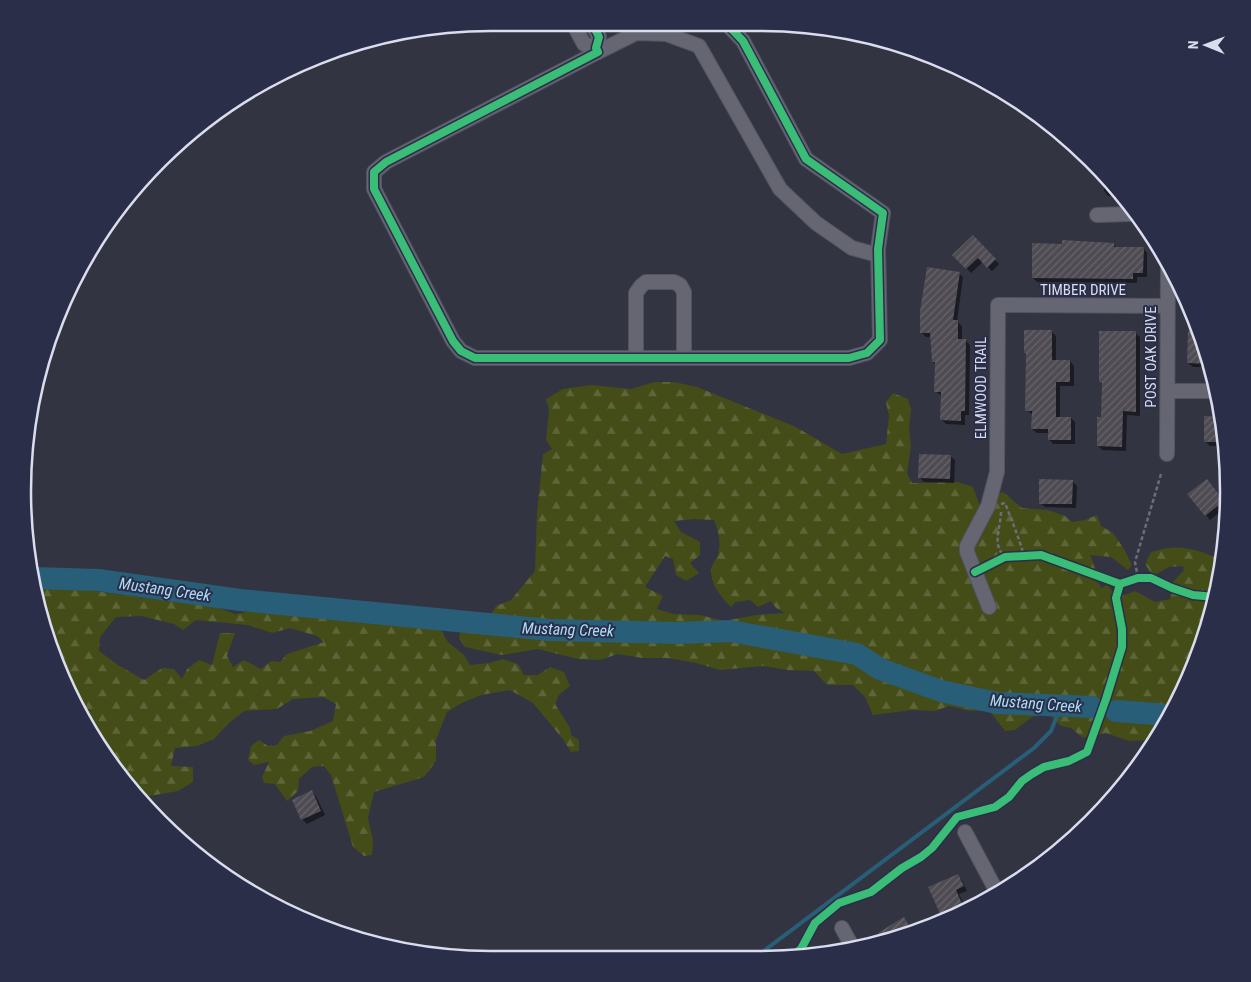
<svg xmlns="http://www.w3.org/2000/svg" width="1251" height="982" font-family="'Roboto Condensed',sans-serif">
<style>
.forest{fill:url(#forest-firs);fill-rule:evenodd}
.shadow{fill:#0007}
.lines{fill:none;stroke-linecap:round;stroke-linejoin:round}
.stream{stroke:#295e79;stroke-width:4}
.river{stroke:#295e79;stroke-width:22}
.building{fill:url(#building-hatch)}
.minor-casing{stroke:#515360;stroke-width:16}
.path{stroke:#6c6d77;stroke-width:2.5;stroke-dasharray:4 2.5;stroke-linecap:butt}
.minor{stroke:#656672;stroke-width:14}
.cycleway-casing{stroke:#2b2e49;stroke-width:11}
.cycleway{stroke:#3abd76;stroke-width:8}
.labels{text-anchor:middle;stroke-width:4;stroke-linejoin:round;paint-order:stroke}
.street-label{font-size:15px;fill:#daddee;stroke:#2b2e49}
.water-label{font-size:16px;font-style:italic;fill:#acddf7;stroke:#2b2e49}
.rim{fill:none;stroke:#daddee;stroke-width:2.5}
</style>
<defs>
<pattern id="forest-firs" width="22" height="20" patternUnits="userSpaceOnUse" patternTransform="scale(1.25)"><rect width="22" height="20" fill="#444c17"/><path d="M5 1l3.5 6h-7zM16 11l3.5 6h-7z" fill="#5e6539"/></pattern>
<pattern id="building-hatch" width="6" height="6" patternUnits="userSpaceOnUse" patternTransform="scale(1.25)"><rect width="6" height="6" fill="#4f4b52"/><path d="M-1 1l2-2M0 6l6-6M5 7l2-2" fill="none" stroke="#68646b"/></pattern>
</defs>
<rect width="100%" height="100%" fill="#323442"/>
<!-- forest -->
<g class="forest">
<path d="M654,382H674L697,387L794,426L842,454L886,444L889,416L886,402L893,393L908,399L911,410L909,429L911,446L907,474L912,483L958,482L973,487L981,509L986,499L1003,492L1022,508L1048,510L1065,516L1072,522L1085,520L1097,515L1101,526L1113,533L1124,549L1132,565L1128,570L1111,557L1090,555L1095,567L1094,578L1102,588L1107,584L1113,592L1122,596L1135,591L1155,602L1170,599L1173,582L1184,570L1183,566L1169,567L1153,576L1145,564L1151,552C1178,544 1189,547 1215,557L1220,568L1212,613L1180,698L1154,740L1129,741L1106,733L1083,738L1071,728L1061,726L1048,713L1032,717L1015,730L1005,731L989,710L971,711L949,706L935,711L912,710L873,715L865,697L853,685H827L814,671L788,670L763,666L720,670L696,663L668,658H642L618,654L600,660L578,659L538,649L502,655L465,647L459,638L460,631L467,625L484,626L496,606L511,600L535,571L537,512L543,454L552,449L546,440L549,410L546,399L563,389L591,385L631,389ZM694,519L714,520C719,532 721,542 718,555C716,560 712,564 711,569C710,584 721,597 731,607L736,602L750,600L758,607L771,601L776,608L785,613L756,615L724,621L700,615L673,614L657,609L663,596L645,587L665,556L673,559L676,575L686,581L699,573L690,563L700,555V542L681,532L674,521Z"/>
<path d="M35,587L44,588L66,587L152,599L192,598L235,614L306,601L342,599L366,619L438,625L448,642L464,655L470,665L489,663L503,659L518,664L524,675H538L550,667L564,672L570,686L559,695L555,704L570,728L571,735L579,740V751L571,752L562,738L533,703L510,690L481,695L462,703L447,712L436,740V761L424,777L374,792L368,818L373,840L372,855L364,856L353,847L331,775L324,766L312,767L299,779L298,791L287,801L275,784L264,783L262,777L269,762L254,765L248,760L251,746L259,740L268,746L277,745L284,736L310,731L333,721L336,704L323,697L293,699L277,709L244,711L229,723L214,739L197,746L175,748L171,766L193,767V782L178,791L138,798L85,725L38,612ZM141,616L174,624L183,630L196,620L248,625L272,633L290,628L317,636L324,642L287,654L280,662L271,661L261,669L244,660L233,667L227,656L235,633H220L212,665L199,660L187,669L182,679L174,669L162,668L144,680L118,665L99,651L100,637L116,617Z"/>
</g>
<!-- shadow -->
<g class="shadow">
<path d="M1104,182L1116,196H1108L1104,191Z"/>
<path d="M973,237L999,264L992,271L983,262L971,273L954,255Z"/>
<path d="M1113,244L1117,248H1143L1147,253V277H1137V283L1037,282L1033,278Z"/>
<path d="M959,273L963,277L957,321L962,326V341H966L970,345L969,415H965V425L946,424L942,420V396L935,391L936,365L933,362L932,337H926L921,332Z"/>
<path d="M1052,332L1056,336V361H1070L1074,366V386H1060V418H1071L1075,422V444H1053L1049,439V433H1037L1032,429L1033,415L1026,410L1027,354L1025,352Z"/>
<path d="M1135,333L1140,337V416L1127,415L1126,451L1102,450L1098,446L1102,418L1103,385L1100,382Z"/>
<path d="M1204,341L1210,367H1193L1188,363Z"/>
<path d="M1206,418H1222L1225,430V446H1210L1205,441Z"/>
<path d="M950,456L955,460L954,483L924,482L920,478Z"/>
<path d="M1072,481L1077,486L1076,508L1045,507L1040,503Z"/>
<path d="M1211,485L1227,506L1210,520L1189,494Z"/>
<path d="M312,792L316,796L325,815L307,824L302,819Z"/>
<path d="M958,876L962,880L967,891L959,894L966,909L944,918Z"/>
</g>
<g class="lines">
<!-- stream -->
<path class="stream" d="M753,959L1034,748L1051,731L1061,706"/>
<!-- river -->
<g class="river">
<path d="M34,578L98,580L240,600L550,630L678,633L730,631L857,654L880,669L941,691L997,703L1092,707"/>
<path d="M1116,711L1169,715"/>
</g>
</g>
<!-- building -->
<g class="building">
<path d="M973,235L996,259L987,268L978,258L966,269L952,255Z"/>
<path d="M1062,240L1114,243V247H1144L1143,273H1133V279L1032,278V243L1062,244Z"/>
<path d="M927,267L960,272L953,320H958V339H966L965,411H961V421L940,420L941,392H934L935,362H932L930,333H920V311Z"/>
<path d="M1024,330H1052V360H1070V382H1056V417H1071V440H1048V429H1031L1032,411H1025L1026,353H1024Z"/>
<path d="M1099,331H1136V412L1123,411L1122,447L1097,446V417H1101L1102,383L1099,382Z"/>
<path d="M1188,331L1200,332L1204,341L1209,364L1187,363Z"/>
<path d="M1204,416L1221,417L1225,430V442H1204Z"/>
<path d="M919,454L951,455L950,479L918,478Z"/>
<path d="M1039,479L1073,480L1072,504H1039Z"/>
<path d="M1207,479L1224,501L1205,516L1187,494Z"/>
<path d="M312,790L321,811L301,820L292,800Z"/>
<path d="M958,874L964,886L956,890L964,908L942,918L928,887Z"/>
<path d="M904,917L912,931L883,943L878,933Z"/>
</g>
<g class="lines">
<defs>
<g id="minor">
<path d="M578,23L576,29L584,44L596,48"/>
<path d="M592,23L599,37L596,48L598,52L386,162L374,172V189L453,341L461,351L475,358H849L867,353L880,340L878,249L883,213L806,159L743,41L726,23"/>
<path d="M598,52L636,33L666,34L699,46L780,189L816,223L852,248L878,255"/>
<path d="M1097,215L1131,214"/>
<path d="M636,358V293L641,286L646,282H674L680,285L684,292V358"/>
<path d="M1168,391H1215"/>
<path d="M1167,454L1168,261"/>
<path d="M989,607L967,552V546L988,506L997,472L998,305L1167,306"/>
<path d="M965,832L998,894"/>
<path d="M842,928L853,948"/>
</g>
</defs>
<!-- minor casing -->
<use href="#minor" class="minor-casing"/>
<!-- path -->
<g class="path">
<path d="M1001,504L1005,503C1012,521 1019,538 1024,556"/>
<path d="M1001,512C1001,527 991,544 1005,557"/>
<path d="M1138,578L1135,562L1161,474"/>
</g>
<!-- minor -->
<use href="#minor" class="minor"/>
<defs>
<g id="cycleway">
<path d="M592,23L599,37L596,48L598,52L386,162L374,172V189L453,341L461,351L475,358H849L867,353L880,340L878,249L883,213L806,159L743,41L726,23"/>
<path d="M975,572L1005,557L1041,555L1120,584L1138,578H1151L1172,588L1193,595L1215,597"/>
<path d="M789,958L801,949L815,923L839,903L871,892L902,868L921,857L932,848L957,817L995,807L1009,797L1022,781L1032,774L1044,767L1069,761L1087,752L1106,699L1122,647V629L1116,598L1120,584"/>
</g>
</defs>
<!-- cycleway casing -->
<use href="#cycleway" class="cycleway-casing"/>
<!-- cycleway -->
<use href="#cycleway" class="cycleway"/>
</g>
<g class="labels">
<!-- street labels -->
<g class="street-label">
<text x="1083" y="295">TIMBER DRIVE</text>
<text transform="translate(1151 357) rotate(-90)" y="5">POST OAK DRIVE</text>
<text transform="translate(981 388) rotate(-90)" y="5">ELMWOOD TRAIL</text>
</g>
<!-- water labels -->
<g class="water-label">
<text transform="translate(165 589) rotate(8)" y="6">Mustang Creek</text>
<text transform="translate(568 629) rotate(2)" y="6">Mustang Creek</text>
<text transform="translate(1036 703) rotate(4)" y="6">Mustang Creek</text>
</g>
</g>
<!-- crop -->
<path d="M0 0H1251V982H0ZM491 31H760A460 460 0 0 1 1220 491V491A460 460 0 0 1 760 951H491A460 460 0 0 1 31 491V491A460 460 0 0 1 491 31Z" fill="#2b2e49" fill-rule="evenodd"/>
<path class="rim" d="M491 31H760A460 460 0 0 1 1220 491V491A460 460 0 0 1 760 951H491A460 460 0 0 1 31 491V491A460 460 0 0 1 491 31Z"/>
<!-- north arrow -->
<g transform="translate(1206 45) rotate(271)" stroke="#2b2e49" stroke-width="4" paint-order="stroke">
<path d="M0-4L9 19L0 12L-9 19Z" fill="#daddee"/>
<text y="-8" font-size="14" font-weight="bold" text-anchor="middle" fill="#daddee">N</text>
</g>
</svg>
